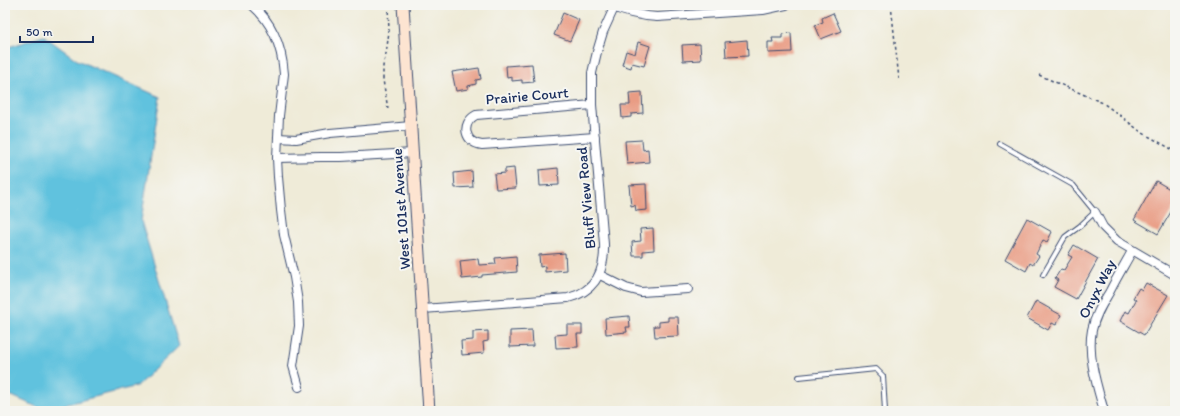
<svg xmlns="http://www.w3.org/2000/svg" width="1180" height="416" font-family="Itim,sans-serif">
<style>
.water{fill:#60c2de;stroke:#3e789e}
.building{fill:#e99c84}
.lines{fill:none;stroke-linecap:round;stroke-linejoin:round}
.lane-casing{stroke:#3b4b70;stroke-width:6}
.street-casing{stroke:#3b4b70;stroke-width:10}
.secondary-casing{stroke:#3b4b70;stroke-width:13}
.path{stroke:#3b4b70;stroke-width:1.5;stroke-dasharray:3 3;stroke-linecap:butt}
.lane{stroke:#fff;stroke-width:4}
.street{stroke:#fff;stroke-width:8}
.secondary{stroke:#fde4d1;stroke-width:11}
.labels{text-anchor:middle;stroke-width:4;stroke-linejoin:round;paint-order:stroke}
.street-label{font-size:15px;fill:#1b2f5e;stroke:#f6f6f2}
</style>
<rect width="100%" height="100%" fill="#f6f6f2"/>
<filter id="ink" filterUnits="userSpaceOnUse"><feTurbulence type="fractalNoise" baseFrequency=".025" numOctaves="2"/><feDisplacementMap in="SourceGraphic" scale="8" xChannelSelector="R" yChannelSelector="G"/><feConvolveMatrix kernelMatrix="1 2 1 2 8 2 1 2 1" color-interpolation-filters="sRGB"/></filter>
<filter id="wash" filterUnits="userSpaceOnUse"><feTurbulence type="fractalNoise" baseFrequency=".012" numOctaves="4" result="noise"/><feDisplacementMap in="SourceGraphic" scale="16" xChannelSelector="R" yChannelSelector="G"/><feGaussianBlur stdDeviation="0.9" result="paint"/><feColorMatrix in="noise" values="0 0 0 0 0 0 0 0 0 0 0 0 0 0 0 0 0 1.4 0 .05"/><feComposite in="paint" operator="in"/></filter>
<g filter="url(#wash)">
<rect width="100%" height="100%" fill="#efebd8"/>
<!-- water -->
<path class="water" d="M44,36L77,60L160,97L141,221L179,346L137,386L44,410L5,393V48Z"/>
<g id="blocks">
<!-- building -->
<g class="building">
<path d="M563,13L579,20L570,41L554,35Z"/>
<path d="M833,13L841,31L821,39L815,25L823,22L822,18Z"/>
<path d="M791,33L792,52L768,53V42H773L772,38H782V34Z"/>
<path d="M747,40L748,56L726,57L725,42Z"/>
<path d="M638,42L650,46L644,66L632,63L631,68L622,65L626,51L635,54Z"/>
<path d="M700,44L701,60L683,61L682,45Z"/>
<path d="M532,64L534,82L522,83V80L512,81V77L507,78L506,66Z"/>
<path d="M479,68L481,79L476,80V84L468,86V89L456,91L452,72Z"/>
<path d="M642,92L643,113L631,114V117L622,118L621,105H630L629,93Z"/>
<path d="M642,140L643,150L648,149L649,162L627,164L625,141Z"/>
<path d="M514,168L516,188L496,189L494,174L505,173V169Z"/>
<path d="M558,168L559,185L540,186L539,170Z"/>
<path d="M472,171L473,187L455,188L454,173Z"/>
<path d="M1156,181L1175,192V205L1158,234L1134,220Z"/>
<path d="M646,184L647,210L636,211L635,205L631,206L629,185Z"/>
<path d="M1027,218L1052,232L1047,242L1043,240L1036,254L1039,256L1033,265L1030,263L1026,271L1005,259Z"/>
<path d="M653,228L654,250L643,251V256H633L632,242L641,241L640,229Z"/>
<path d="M1074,245L1098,259L1076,299L1054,287L1058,280L1055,278L1061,269L1064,270L1072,257L1068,255Z"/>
<path d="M565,253L566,270L545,272V266L540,267L539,255Z"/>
<path d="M516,256L517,272L482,275V277L462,279L460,261L478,259L479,265L496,264L495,258Z"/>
<path d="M1146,283L1168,295L1144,335L1120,321L1125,311L1129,313L1136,300L1133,298L1139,288L1142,290Z"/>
<path d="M1036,301L1061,315L1056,325L1052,323L1048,330L1027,318Z"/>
<path d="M629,316L630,327H626L627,332L606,334L605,318Z"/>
<path d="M668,317H678L679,336L655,337L654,326H659V322L668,321Z"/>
<path d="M567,325H582V334H577L578,347L556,348L555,335L567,334Z"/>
<path d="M532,330L533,346L510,347V331Z"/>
<path d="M488,331V341L483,342L484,353L462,355L461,341L473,340V332Z"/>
</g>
</g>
</g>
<g filter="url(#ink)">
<use href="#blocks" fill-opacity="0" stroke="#3b4b70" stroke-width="1"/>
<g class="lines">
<defs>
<g id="lane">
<path d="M1000,144L1073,185L1095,212L1080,226L1065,237L1043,275"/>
<path d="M799,377L876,369L883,376L885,411"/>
</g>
<g id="street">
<path d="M252,5C273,23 282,47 284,74L279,116L277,158L278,177L281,210L284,235L294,277L298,302L299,326L293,366L299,387"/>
<path d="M608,5C624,12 640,16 657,17L763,10L786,5"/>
<path d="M592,105L476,115C460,124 465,143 482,145L595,137"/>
<path d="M278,138L296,139L330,133L411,126"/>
<path d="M277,158L321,157H341L413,153"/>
<path d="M1095,212L1103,227L1117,241L1175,275"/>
<path d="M600,275L626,288L641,292L688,289"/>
<path d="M423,309L568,298C596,291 605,271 604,244L592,105V73L597,52L603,32L614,8"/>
<path d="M1104,411C1097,386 1087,356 1092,330C1095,315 1103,303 1110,291C1117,277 1125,264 1132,251"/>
</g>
<path id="secondary" d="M403,5L429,411"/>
</defs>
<!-- lane casing -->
<use href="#lane" class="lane-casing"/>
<!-- street casing -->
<use href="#street" class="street-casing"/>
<!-- secondary casing -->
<use href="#secondary" class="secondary-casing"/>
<!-- path -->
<g class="path">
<path d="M388,5L389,32L386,54L383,66V80L388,109"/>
<path d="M891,5L899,79"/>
<path d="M1039,75L1103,103L1122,117L1141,132L1175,151"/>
</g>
<!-- lane -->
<use href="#lane" class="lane"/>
<!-- street -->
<use href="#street" class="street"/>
<!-- secondary -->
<use href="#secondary" class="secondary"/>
</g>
</g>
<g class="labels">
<!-- street labels -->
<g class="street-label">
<text transform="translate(527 96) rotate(-5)" y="5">Prairie Court</text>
<text transform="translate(586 198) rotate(-95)" y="5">Bluff View Road</text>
<text transform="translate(401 209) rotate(-94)" y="5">West 101st Avenue</text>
<text transform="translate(1097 289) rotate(-63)" y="5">Onyx Way</text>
</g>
</g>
<!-- margin -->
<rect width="1180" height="416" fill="none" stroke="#f6f6f2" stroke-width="20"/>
<!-- scale -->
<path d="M20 36v6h73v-6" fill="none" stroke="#1b2f5e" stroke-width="2"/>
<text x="26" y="36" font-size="12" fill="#1b2f5e" stroke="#f6f6f2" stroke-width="3" paint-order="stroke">50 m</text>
</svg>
